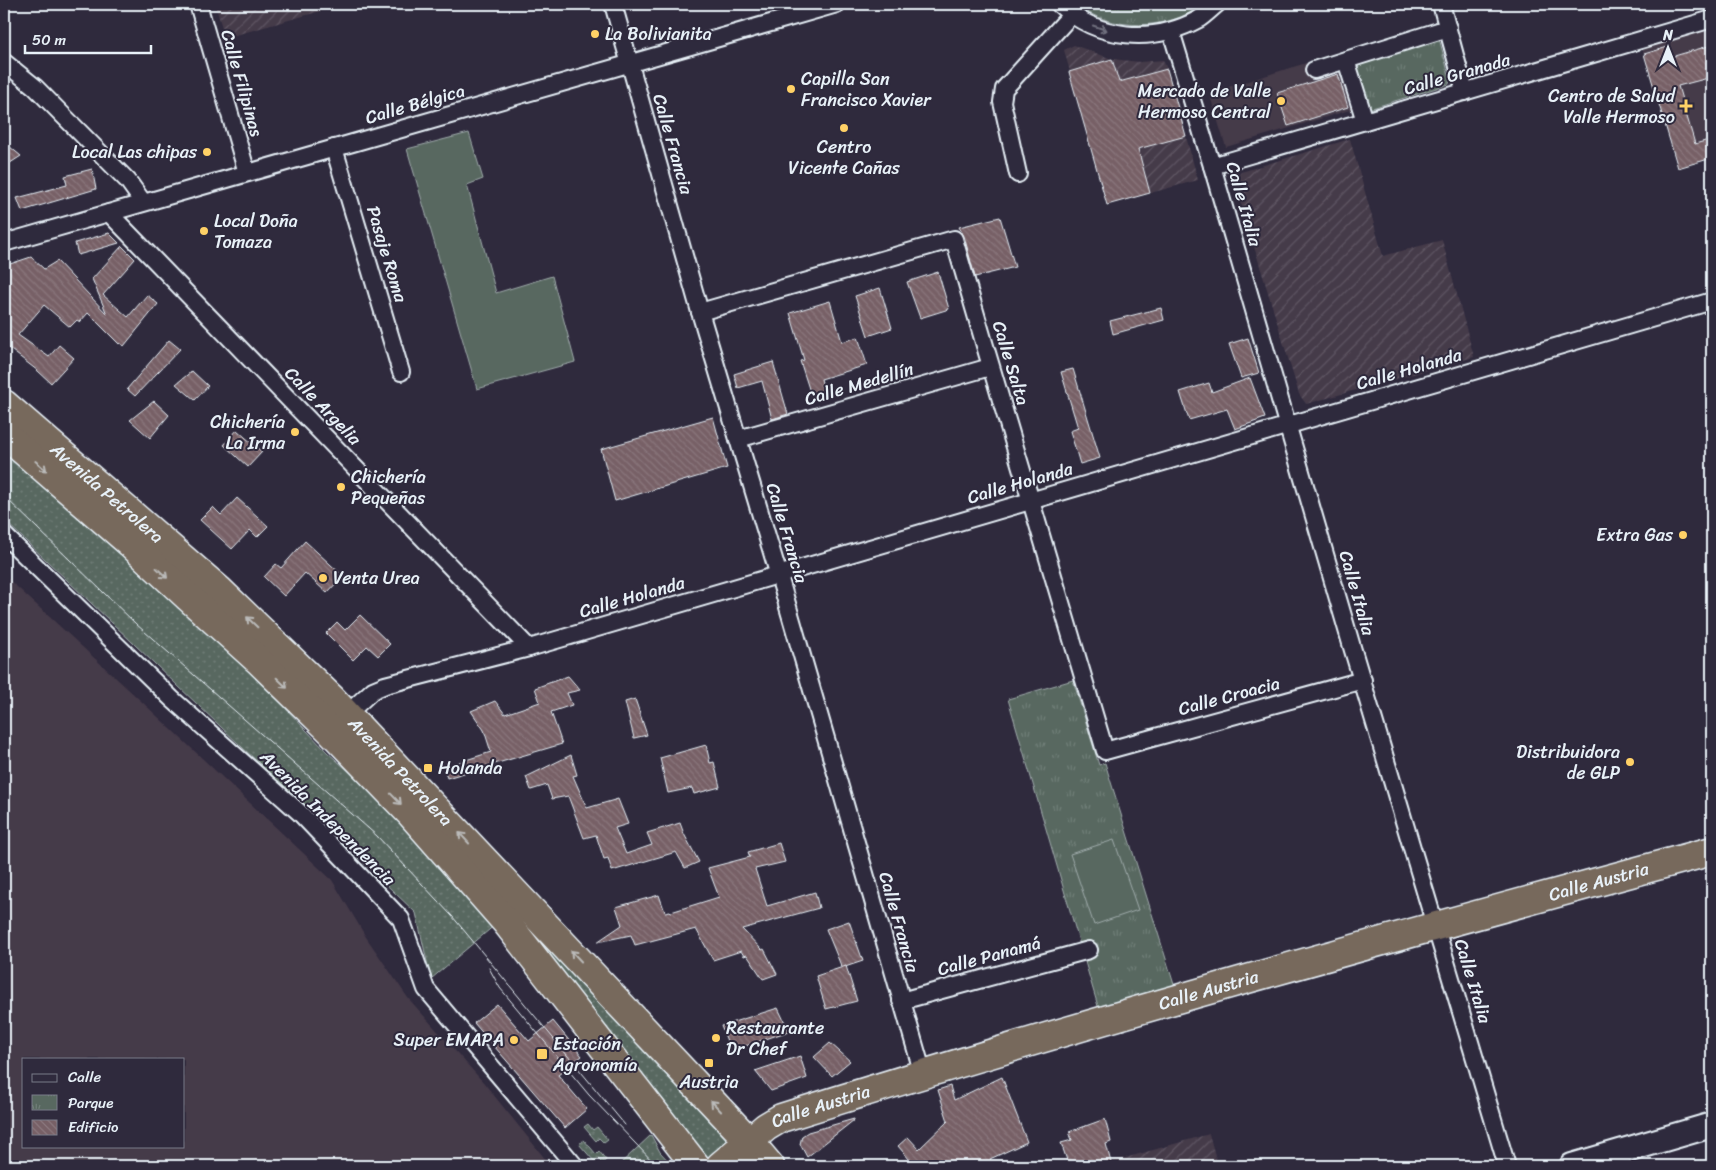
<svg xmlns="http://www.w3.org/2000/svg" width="1716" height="1170" font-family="Sriracha,sans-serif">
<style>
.built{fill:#453a49;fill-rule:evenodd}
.industrial{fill:url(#industrial-furrows)}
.grass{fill:url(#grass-dots);stroke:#a0acac}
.park{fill:url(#park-tufts);stroke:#a0acac}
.pitch{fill:#586860;stroke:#a0acac}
.building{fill:url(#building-back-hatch);stroke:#e8f1f8}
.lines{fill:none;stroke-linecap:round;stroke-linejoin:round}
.street-casing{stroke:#e8f1f8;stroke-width:20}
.secondary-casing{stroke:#e8f1f8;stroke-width:28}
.highway-casing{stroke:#e8f1f8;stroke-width:31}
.street{stroke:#2f2a3d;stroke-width:16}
.secondary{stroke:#2f2a3d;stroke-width:24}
.highway{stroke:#77695c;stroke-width:28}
.tram{stroke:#e8f1f8;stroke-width:1}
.oneway{stroke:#70707e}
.oneway2{stroke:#bbbbba}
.poi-dot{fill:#ffd166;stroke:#2f2a3d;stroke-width:2}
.labels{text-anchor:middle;stroke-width:4;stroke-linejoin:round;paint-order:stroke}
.poi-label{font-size:18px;fill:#e8f1f8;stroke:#2f2a3d;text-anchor:start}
.street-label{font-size:18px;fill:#e8f1f8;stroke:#2f2a3d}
</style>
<defs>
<pattern id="industrial-furrows" width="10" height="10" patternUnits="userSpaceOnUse" patternTransform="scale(1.25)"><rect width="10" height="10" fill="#453a49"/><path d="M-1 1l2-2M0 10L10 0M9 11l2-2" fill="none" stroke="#605764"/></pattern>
<pattern id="grass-dots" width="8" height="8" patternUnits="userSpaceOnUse" patternTransform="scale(1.25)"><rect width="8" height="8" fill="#586860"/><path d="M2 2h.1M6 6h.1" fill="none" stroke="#707e78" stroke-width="1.8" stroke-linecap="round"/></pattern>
<pattern id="park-tufts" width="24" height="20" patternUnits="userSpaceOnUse" patternTransform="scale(1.25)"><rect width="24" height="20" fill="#586860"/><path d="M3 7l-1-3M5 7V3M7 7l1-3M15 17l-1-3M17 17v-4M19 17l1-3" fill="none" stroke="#707e78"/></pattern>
<pattern id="building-back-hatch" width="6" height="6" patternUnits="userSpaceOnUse" patternTransform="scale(1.25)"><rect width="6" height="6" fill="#776066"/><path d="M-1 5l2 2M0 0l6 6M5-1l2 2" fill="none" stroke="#8a777d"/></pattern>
</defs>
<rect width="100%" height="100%" fill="#2f2a3d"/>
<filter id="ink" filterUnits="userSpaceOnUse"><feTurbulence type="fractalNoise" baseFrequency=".02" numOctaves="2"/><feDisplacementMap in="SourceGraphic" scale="10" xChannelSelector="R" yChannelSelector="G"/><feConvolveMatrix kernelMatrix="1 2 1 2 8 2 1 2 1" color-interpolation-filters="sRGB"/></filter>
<g filter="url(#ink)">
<!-- built -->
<g class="built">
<path d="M1712,27V158L1678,168L1642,48Z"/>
<path d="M1306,63L1312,81L1342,72L1353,109L1226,147L1209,93Z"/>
<path d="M4,575L140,700L332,880L366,937L408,998L484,1083L551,1166H4ZM24,1059H184V1146H24Z"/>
</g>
<!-- industrial -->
<g class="industrial">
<path d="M215,4H346L225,38Z"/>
<path d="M1074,45L1112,59L1140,62L1163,60L1167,69L1198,180L1107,205L1064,50Z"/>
<path d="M1350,139L1383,256L1442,240L1474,357L1306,404L1299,394L1234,181L1241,172Z"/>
<path d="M1209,1134L1218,1166H1113L1111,1162Z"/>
</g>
<!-- grass -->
<g class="grass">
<path d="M8,452L275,688L286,709L327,752L389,807L496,924L431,979L416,913L4,520V454Z"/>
<path d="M265,646L730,1138L706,1160L542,950Z"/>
<path d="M588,1124L593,1130L597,1127L608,1140L604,1143L599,1138L596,1141L584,1127Z"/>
<path d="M651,1135L660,1152L673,1166H618Z"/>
<path d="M584,1140L596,1154L599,1151L606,1160L602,1163L598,1159L594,1161L579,1144Z"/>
</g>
<!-- park -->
<g class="park">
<path d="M1076,4H1203C1170,31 1109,32 1076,4Z"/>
<path d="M1437,39L1440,42L1450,79L1449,84L1369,109L1356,64Z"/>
<path d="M1073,680L1099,765L1105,763L1176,991L1100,1013L1008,699Z"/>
</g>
<!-- pitch -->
<g class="pitch">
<path d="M469,133L483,179L467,185L496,293L552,276L575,362L477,389L407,149Z"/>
<path d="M1114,840L1138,910L1094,925L1070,854Z"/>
</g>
<!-- building -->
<g class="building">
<path d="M1712,45V77L1678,86L1695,144L1712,139V158L1678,168L1644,54L1668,47L1671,57Z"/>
<path d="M1112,59L1119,82L1167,69L1186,136L1138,149L1150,193L1107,205L1069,72Z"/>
<path d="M1338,74L1348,107L1288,126L1277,93Z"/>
<path d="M4,142L21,156L4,167Z"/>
<path d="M92,169L96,189L22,211L17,198L67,185L65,176Z"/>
<path d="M1000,217L1015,267L975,277L964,236L959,227Z"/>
<path d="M109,233L119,243L78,255L75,243Z"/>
<path d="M122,246L135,259L103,295L128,317L147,295L158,304L124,346L120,343L119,344L88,313L80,322L77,320L70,327L44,305L18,335L49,357L59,345L74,358L51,383L38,371L7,347L4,351V266L31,257L44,269L57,261L107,314L92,279Z"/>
<path d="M938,272L949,309L920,318L907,282Z"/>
<path d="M880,288L892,328L868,336L855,296Z"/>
<path d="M830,301L842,342L858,337L867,365L821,379L825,394L812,398L800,361L804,360L790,313Z"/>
<path d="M1161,308L1164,320L1113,334L1110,321Z"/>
<path d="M1248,338L1259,373L1241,378L1229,344Z"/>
<path d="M169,340L180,349L135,396L127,389Z"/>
<path d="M773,362L788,414L772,419L762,381L738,388L734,374Z"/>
<path d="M1073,369L1100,458L1080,464L1070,431L1078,428L1061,372Z"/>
<path d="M192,371L208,386L195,400L176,384Z"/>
<path d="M1250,378L1265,418L1235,429L1227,409L1189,420L1180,392L1209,383L1212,392Z"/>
<path d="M154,401L169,415L150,438L130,420Z"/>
<path d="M713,417L727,468L615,501L601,449Z"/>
<path d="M237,430L262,452L248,467L224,445Z"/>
<path d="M237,498L268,526L257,537L250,530L232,549L200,520L213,507L221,515Z"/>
<path d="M305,541L343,576L327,593L305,573L284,596L264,577L276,564L281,568Z"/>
<path d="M360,615L390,644L378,656L367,646L353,660L326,633L337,622L345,630Z"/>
<path d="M568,676L580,690L567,693L572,705L551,712L562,744L447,778L444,767L491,752L484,730L471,711L495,701L505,714L540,702L535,688Z"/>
<path d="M635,699L647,735L634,738L625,702Z"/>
<path d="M706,745L710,763L714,762L720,787L694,794L692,788L668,793L660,758Z"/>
<path d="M571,755L577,775L573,776L587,808L618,799L628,824L615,828L626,854L652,845L647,833L680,823L684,834L699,862L685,868L676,852L612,871L608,858L604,859L596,835L584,838L568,796L552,799L547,785L531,790L526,777Z"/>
<path d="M779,843L785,862L755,869L767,906L815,892L819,908L742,929L762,950L764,949L777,974L763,979L747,955L744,956L741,951L713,960L696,929L635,945L631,935L597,942L622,925L616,907L659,895L665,912L670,911L671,912L719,897L708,868L750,857L748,852Z"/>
<path d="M849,921L863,961L842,968L826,929Z"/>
<path d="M846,966L857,1001L826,1009L816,976Z"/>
<path d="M497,1004L529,1041L553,1021L582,1056L558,1075L587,1109L565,1128L474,1023Z"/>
<path d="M778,1008L789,1031L731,1051L721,1026Z"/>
<path d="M830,1043L850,1061L832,1076L814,1057Z"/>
<path d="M800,1056L807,1078L771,1091L755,1071Z"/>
<path d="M1002,1077L1027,1142L990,1159L996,1166H915L898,1146L908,1137L919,1149L948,1121L938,1090L950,1086L954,1100Z"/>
<path d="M854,1119V1120L807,1157L800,1144L802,1136L808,1132Z"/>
<path d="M1105,1119L1111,1142L1106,1144L1112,1166H1069L1061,1143L1072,1140L1069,1132Z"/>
</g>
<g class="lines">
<defs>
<g id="street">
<path d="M198,4L247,173"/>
<path d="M613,4L700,312L779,576L923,1074"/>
<path d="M1059,4C1098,40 1153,44 1199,19C1205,15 1211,9 1217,4"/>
<path d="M1441,4L1465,92"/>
<path d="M1171,31L1212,166L1352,647L1507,1166"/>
<path d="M1346,60L1365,121"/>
<path d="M4,62L35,87L128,181L143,202"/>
<path d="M1314,70L1448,28"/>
<path d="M334,148L401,372"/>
<path d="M1212,166L1712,19"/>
<path d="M1018,174L1002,102L1004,89L1071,15"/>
<path d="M109,213L529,648"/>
<path d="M4,243L837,4"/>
<path d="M700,312L954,239C1003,410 1055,580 1105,751L1363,680"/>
<path d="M738,439L990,367"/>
<path d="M4,535L172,699L300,813L401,919L426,989L575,1166"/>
<path d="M347,714L373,690L385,685L529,648L1712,301"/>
<path d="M901,1001L1089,950"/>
</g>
<path id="secondary" d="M1572,1166L1712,1125"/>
<g id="highway">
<path id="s1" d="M4,404L219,590L331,698L749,1141L770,1166"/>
<path d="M4,434L130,543L188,597L258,660L332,732L411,814L506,922L696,1166"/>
<path id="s2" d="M720,1166L766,1127L781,1118C1089,1021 1400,935 1712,851"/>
</g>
</defs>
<!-- street casing -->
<use href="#street" class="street-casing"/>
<!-- secondary casing -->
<use href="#secondary" class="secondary-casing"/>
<!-- highway casing -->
<use href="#highway" class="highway-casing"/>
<!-- street -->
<use href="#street" class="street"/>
<!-- secondary -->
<use href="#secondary" class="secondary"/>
<!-- highway -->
<use href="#highway" class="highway"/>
<!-- tram -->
<g class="tram">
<path d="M4,496L136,624L377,836L452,916L625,1125"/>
<path d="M489,968L500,988L589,1095L657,1166"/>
</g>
</g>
<!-- one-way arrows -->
<defs><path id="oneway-shaft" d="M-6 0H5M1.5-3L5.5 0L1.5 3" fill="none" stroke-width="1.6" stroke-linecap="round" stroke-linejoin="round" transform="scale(1.25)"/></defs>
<use class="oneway" href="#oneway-shaft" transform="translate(1100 28) rotate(19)"/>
<g class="oneway2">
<use href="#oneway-shaft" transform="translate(41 466) rotate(41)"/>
<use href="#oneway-shaft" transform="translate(162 573) rotate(43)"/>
<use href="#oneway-shaft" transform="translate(252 622) rotate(-136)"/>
<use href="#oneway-shaft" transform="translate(282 683) rotate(44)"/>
<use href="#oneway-shaft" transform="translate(396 799) rotate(46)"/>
<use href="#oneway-shaft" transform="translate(464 838) rotate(-133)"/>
<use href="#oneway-shaft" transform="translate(576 956) rotate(-133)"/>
<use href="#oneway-shaft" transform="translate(716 1106) rotate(-133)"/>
</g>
</g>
<!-- markers -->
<g class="poi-dot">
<circle cx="595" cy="34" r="5"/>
<circle cx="791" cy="89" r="5"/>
<circle cx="1281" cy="101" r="5"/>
<path d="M1683.5 98.5h5v5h5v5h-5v5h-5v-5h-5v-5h5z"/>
<circle cx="844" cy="128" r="5"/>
<circle cx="207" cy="152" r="5"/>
<circle cx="204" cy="231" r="5"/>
<circle cx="295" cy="432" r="5"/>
<circle cx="341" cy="487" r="5"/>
<circle cx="1683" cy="535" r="5"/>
<circle cx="323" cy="578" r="5"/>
<circle cx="1630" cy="762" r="5"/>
<rect x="423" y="763" width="10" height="10" rx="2.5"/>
<circle cx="716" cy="1038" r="5"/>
<circle cx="514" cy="1040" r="5"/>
<rect x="536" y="1048" width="12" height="12" rx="2.5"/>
<rect x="704" y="1058" width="10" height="10" rx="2.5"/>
</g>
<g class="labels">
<!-- poi labels -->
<g class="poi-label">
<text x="605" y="40">La Bolivianita</text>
<text x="801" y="85">Capilla San<tspan x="801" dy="21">Francisco Xavier</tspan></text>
<text x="1271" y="97" text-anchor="end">Mercado de Valle<tspan x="1271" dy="21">Hermoso Central</tspan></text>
<text x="1675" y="102" text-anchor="end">Centro de Salud<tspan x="1675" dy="21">Valle Hermoso</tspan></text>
<text x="844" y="153" text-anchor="middle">Centro<tspan x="844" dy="21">Vicente Cañas</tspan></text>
<text x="197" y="158" text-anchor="end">Local Las chipas</text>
<text x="214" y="227">Local Doña<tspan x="214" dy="21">Tomaza</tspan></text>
<text x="285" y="428" text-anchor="end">Chichería<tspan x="285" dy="21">La Irma</tspan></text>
<text x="351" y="483">Chichería<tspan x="351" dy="21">Pequeñas</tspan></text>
<text x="1673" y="541" text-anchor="end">Extra Gas</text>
<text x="333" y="584">Venta Urea</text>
<text x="1620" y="758" text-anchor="end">Distribuidora<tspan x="1620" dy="21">de GLP</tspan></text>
<text x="438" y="774">Holanda</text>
<text x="726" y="1034">Restaurante<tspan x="726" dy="21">Dr Chef</tspan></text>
<text x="504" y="1046" text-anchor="end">Super EMAPA</text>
<text x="553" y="1050">Estación<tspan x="553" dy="21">Agronomía</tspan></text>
<text x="709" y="1088" text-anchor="middle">Austria</text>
</g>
<!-- street labels -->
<g class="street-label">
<text transform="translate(1457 74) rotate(-16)" y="6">Calle Granada</text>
<text transform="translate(242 83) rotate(74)" y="6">Calle Filipinas</text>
<text transform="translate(415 104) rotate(-16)" y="6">Calle Bélgica</text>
<text transform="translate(673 144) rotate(74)" y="6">Calle Francia</text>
<text transform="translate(1244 204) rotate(74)" y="6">Calle Italia</text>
<text transform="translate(387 254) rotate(73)" y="6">Pasaje Roma</text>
<text transform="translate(1011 363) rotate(73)" y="6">Calle Salta</text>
<text transform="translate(1409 369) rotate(-16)" y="6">Calle Holanda</text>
<text transform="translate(859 384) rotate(-16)" y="6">Calle Medellín</text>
<text transform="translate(323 406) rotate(46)" y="6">Calle Argelia</text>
<text transform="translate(1020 483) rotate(-16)" y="6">Calle Holanda</text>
<text dy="6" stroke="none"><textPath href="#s1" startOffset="136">Avenida Petrolera</textPath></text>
<text transform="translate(787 533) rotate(73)" y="6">Calle Francia</text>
<text transform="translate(1357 593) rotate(74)" y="6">Calle Italia</text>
<text transform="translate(632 597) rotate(-16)" y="6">Calle Holanda</text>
<text transform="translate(1229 696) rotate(-15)" y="6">Calle Croacia</text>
<text dy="6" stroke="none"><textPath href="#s1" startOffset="541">Avenida Petrolera</textPath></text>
<text transform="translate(328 818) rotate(45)" y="6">Avenida Independencia</text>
<text dy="6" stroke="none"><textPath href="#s2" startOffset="929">Calle Austria</textPath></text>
<text transform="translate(899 922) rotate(74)" y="6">Calle Francia</text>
<text transform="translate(989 956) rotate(-15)" y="6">Calle Panamá</text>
<text transform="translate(1473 981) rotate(73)" y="6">Calle Italia</text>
<text dy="6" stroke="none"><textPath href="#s2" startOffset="524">Calle Austria</textPath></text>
<text dy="6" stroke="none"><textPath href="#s2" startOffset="119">Calle Austria</textPath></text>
</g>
</g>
<!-- margin -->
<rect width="1716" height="1170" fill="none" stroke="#2f2a3d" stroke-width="20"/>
<rect x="10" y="10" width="1696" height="1150" fill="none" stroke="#e8f1f8" stroke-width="2" filter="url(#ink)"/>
<!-- legend -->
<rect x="22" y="1058" width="162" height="90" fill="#2f2a3d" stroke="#797a88"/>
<rect x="32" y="1074" width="25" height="8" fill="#2f2a3d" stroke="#797a88"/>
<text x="68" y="1082" font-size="15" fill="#e8f1f8">Calle</text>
<rect x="32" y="1095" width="25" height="15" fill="url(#park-tufts)" stroke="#797a88"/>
<text x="68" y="1108" font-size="15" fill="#e8f1f8">Parque</text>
<rect x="32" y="1120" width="25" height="15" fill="url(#building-back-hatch)" stroke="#797a88"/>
<text x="68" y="1132" font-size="15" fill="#e8f1f8">Edificio</text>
<!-- north arrow -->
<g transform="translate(1668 48)" stroke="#2f2a3d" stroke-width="4" paint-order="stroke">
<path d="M0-4L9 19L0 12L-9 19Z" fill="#e8f1f8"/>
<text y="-8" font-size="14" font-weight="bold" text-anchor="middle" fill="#e8f1f8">N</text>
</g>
<!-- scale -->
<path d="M25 45v8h126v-8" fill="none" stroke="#e8f1f8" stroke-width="2.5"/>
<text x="32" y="45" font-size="15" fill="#e8f1f8" stroke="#2f2a3d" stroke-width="4" paint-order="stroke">50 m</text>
</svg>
